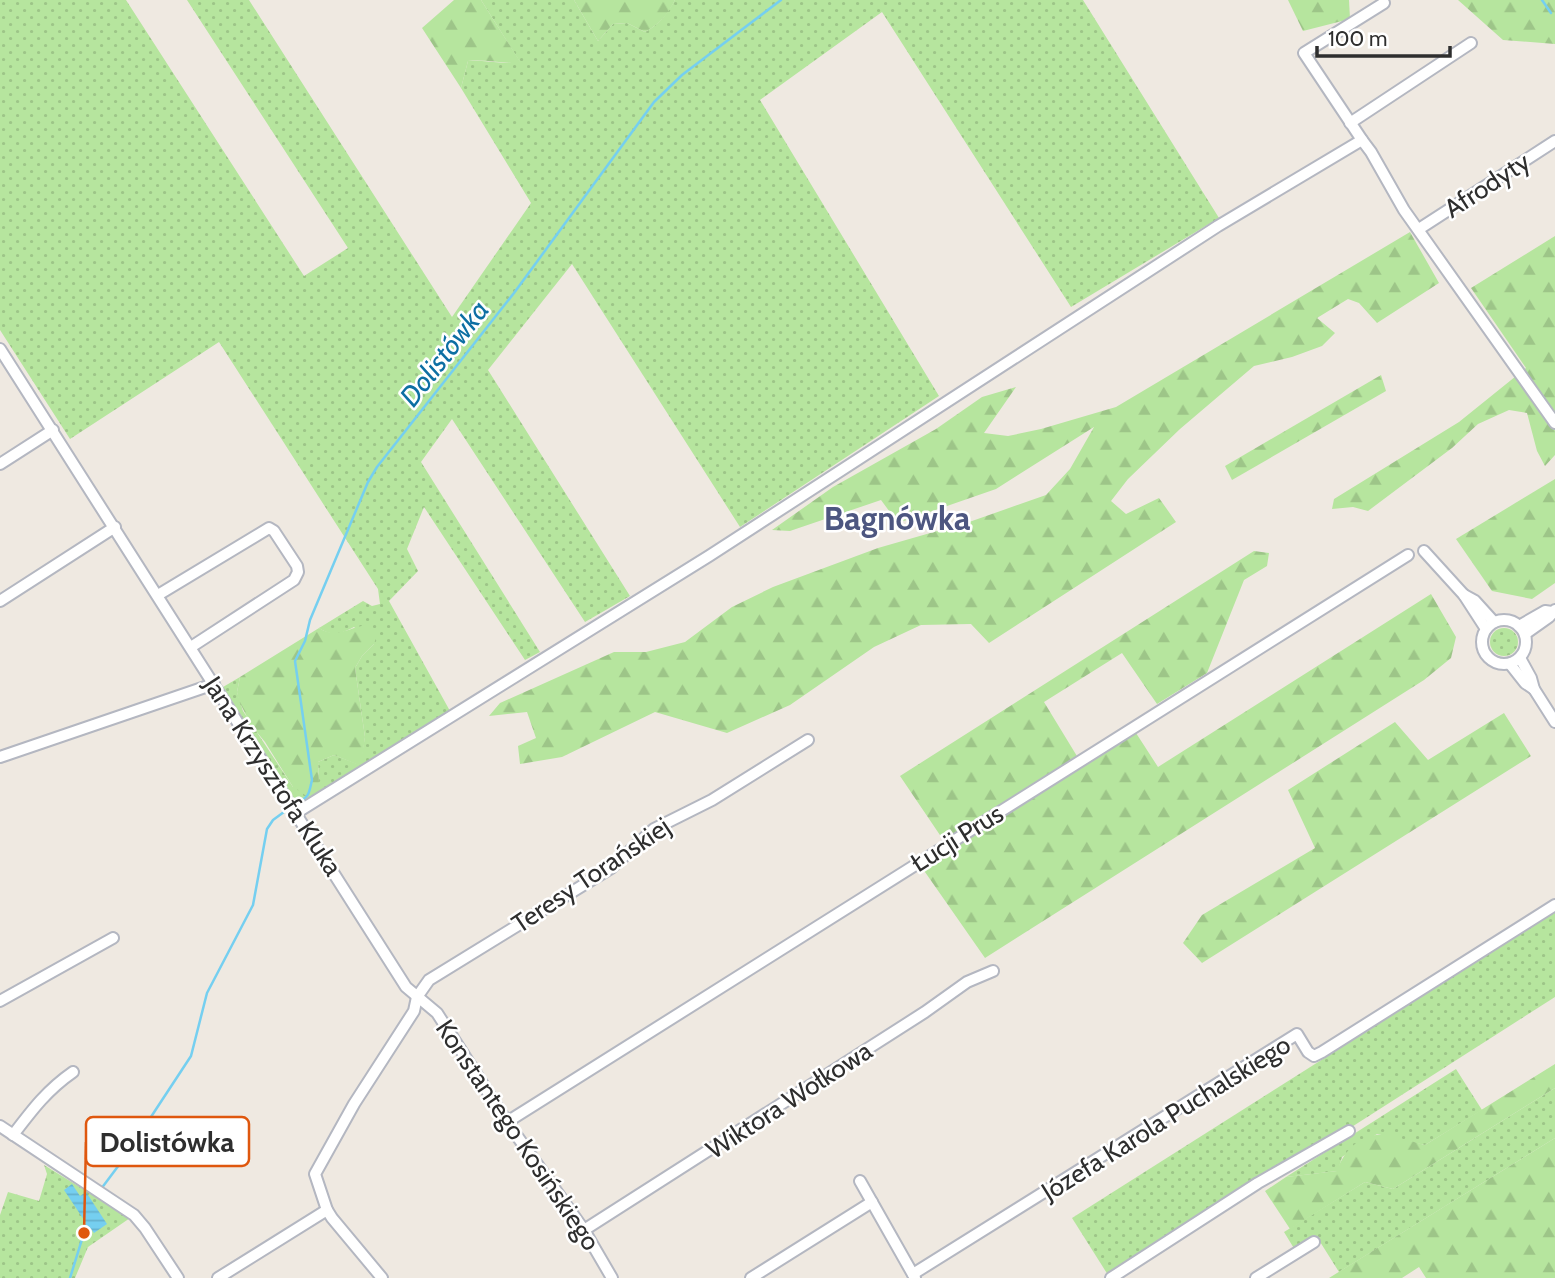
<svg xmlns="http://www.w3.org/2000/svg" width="1555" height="1278" font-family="Cabin,sans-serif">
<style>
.grass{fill:url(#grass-dots)}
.forest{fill:url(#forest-firs)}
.water{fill:url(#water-rules)}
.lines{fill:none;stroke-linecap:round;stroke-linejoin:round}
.stream{stroke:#75cff0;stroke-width:2.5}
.street-casing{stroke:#b4b7c1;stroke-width:14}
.street{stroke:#fff;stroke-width:10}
.labels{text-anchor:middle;stroke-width:5;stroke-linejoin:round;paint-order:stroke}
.street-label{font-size:26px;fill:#2e2e2e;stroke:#fff}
.water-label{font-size:28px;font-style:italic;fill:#0d6fa3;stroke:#fff}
.district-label{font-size:33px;font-weight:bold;fill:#4d5680;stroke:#fff}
.leader{fill:none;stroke:#df570e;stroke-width:2.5}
.callout-dot{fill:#df570e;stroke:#fff;stroke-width:2.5}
.callout{fill:#fff;stroke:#df570e;stroke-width:2.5}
.callout-label{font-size:28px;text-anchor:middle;font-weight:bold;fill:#2e2e2e}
</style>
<defs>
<pattern id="grass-dots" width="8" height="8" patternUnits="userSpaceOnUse" patternTransform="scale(1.75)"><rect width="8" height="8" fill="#b6e59e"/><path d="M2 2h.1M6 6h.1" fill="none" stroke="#9dc588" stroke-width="1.8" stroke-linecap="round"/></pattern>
<pattern id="forest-firs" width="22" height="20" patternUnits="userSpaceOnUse" patternTransform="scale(1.75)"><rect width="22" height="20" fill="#b6e59e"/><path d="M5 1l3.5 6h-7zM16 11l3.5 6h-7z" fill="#9dc588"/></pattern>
<pattern id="water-rules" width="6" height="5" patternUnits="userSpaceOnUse" patternTransform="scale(1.75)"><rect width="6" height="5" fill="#75cff0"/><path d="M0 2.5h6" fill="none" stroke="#66b2ce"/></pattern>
</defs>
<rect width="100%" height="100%" fill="#efe9e1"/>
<!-- grass -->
<g class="grass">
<path d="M0,0H126L304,276L348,248L187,0H249L452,317L531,203L461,88L468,61C486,60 503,65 520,62L481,0H574L598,41L613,24L627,23L645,32C660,24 667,14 675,0H1083L1219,218L1071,307L882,12L760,100L939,396L740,527L572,264L488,370L630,596L585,622L452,419L421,462L540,652L525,660L424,507L407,549L418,571L389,601L450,711L300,809L223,687L240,677L237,692L243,711L293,787L319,782L318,762L334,755L360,765L365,737L355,668L362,656L374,644L354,627C340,634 333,637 319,628L363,601L372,606L380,604L378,589L219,342L70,439L0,330Z"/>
<circle cx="1504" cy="642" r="14"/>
<path d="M1555,912V997L1336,1137L1108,1275L1072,1218Z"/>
<path d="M1456,1069L1482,1110L1425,1145L1377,1134L1342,1157L1338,1171L1286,1177Z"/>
<path d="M1555,1088V1138L1339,1272L1317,1237L1295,1250L1284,1232L1365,1182L1393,1189Z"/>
<path d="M44,1165L130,1218L88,1247L75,1278H0V1215L8,1192L39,1201L47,1174Z"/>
</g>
<!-- forest -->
<g class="forest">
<path d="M454,0H481L521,63C503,64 486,59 468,61L461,88L422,28Z"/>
<path d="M574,0H675C668,14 660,24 645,32L627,23L613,24L598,41Z"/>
<path d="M1288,0H1349L1350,19L1303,31Z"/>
<path d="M1458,0H1555V44L1503,40Z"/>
<path d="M1410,232L1439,283L1377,323L1359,303L1348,299L1317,318L1335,333L1322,346L1292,357L1254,366L1180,429L1128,479L1111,501L1126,514L1159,498L1176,522L989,643L971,624L921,625L874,647L790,705L727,733L655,712L562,757L520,764L518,746L536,738L527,712L489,716L500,703L614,652H646L685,642L732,607L773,587L878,548L972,521L1046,495L1070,469L1094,427L996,489L898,523L881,500L790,531L772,530L833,487L936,429L982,397L1016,387L984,433L1008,436L1041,429L1116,407Z"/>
<path d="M1555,236V455L1545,466L1537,451L1527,413L1509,410L1478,424L1452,448L1368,511L1353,507L1332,509L1334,499L1459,422L1526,368L1471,288Z"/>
<path d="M1381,375L1386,391L1232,480L1225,466Z"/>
<path d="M1555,479V583L1532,599L1492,591L1456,539Z"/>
<path d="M1254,551L1269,553L1267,566L1244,580L1207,673L1157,704L1122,653L1044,702L1083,766L1136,733L1158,767L1431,594L1456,637L1451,658L1424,680L985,958L918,862L946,844L900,776Z"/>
<path d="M366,625L377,635L374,644L362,656L355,668L365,737L361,766L334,755L318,762L319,782L311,799L293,787L265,742L251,725L239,701L237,692L240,677L319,628C336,639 348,628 366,625Z"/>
<path d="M1504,713L1531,756L1202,963L1183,943L1202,915L1315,848L1288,790L1395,722L1428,760Z"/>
<path d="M1555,1064V1088L1393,1189L1365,1182L1290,1229L1265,1191L1286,1177L1337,1171C1343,1153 1356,1138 1376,1135C1387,1133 1413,1142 1425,1145Z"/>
<path d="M1555,1138V1278H1426L1419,1267L1402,1278H1329Z"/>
</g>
<!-- water -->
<path class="water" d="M72,1184L80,1196L86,1192L107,1224L94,1233L91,1229L84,1233L86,1223L64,1190Z"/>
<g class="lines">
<!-- stream -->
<g class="stream">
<path d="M1542,0L1551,13"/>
<path d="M298,802C310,797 309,792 312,780L295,661L305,641L310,620L368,482L377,467L514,293L654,102L682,75L781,0"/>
<path d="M101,1189L122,1161L191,1056L207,993L253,905L267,829L273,820L288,809"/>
<path d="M70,1278L87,1223"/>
</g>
<defs>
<g id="street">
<path d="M1350,123L1471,43"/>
<path d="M1362,140L1304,53L1384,3"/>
<path d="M1419,229L1555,141"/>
<path d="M0,349L406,987L437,1013L507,1122L584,1230L612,1278"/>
<path d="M0,464L53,430"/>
<path d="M1424,551L1464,595L1486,629"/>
<path d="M158,595L269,528L274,531L297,566L298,572L294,580L191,647"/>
<path d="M1464,595L1475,601L1494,622"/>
<path d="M0,601L115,527"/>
<circle cx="1504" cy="642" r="22"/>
<path d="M1519,626L1545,611L1552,612"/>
<path d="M1525,634L1549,617L1555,610"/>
<path d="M1520,658L1531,678L1534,689L1555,722"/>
<path d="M1510,664L1525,683L1534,689"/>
<path d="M0,757L214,684"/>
<path d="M296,813L709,556L1218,226L1362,140L1371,152L1404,210L1555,423"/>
<path d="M0,1001L113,938"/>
<path d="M507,1122L1408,555"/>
<path d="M0,1126L134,1215L145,1228L178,1278"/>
<path d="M13,1135C32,1110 47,1090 73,1072"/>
<path d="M860,1181L915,1278"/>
<path d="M584,1230L925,1012L967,982L993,971"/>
<path d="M913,1274L1297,1034L1308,1052L1314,1056L1322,1052L1555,905"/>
<path d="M218,1278L327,1210"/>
<path d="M382,1278L332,1218L327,1210L315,1174L354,1104L414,1011L417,997L429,980L611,868L654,829L712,800L808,740"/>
<path d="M751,1278L872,1202"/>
<path d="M1111,1278L1258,1183L1349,1131"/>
<path d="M1256,1278L1314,1242"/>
</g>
</defs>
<!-- street casing -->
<use href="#street" class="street-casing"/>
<!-- street -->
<use href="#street" class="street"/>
</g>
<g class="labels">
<!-- street labels -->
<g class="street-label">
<text transform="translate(1487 185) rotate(-33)" y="9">Afrodyty</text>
<text transform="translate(273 776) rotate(57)" y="9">Jana Krzysztofa Kluka</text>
<text transform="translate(957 838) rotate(-32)" y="9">Łucji Prus</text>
<text transform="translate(591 875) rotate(-34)" y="9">Teresy Torańskiej</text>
<text transform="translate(789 1100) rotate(-33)" y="9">Wiktora Wołkowa</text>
<text transform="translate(1166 1118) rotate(-32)" y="9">Józefa Karola Puchalskiego</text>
<text transform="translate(518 1135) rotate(56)" y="9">Konstantego Kosińskiego</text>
</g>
<!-- water labels -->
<g class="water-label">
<text transform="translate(444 353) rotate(-52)" y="10">Dolistówka</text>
</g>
<!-- district labels -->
<g class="district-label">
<text x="897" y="530">Bagnówka</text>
</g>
</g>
<!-- callouts -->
<path class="leader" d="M84 1233L86 1142"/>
<circle class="callout-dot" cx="84" cy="1233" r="7"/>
<rect class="callout" x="86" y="1117" width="163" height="49" rx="7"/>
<g class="callout-label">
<text x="167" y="1152">Dolistówka</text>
</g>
<!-- scale -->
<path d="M1317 46v10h133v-10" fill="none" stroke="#2e2e2e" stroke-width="3.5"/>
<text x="1328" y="46" font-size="21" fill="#2e2e2e" stroke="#ffffff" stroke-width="5" paint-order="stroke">100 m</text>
</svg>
